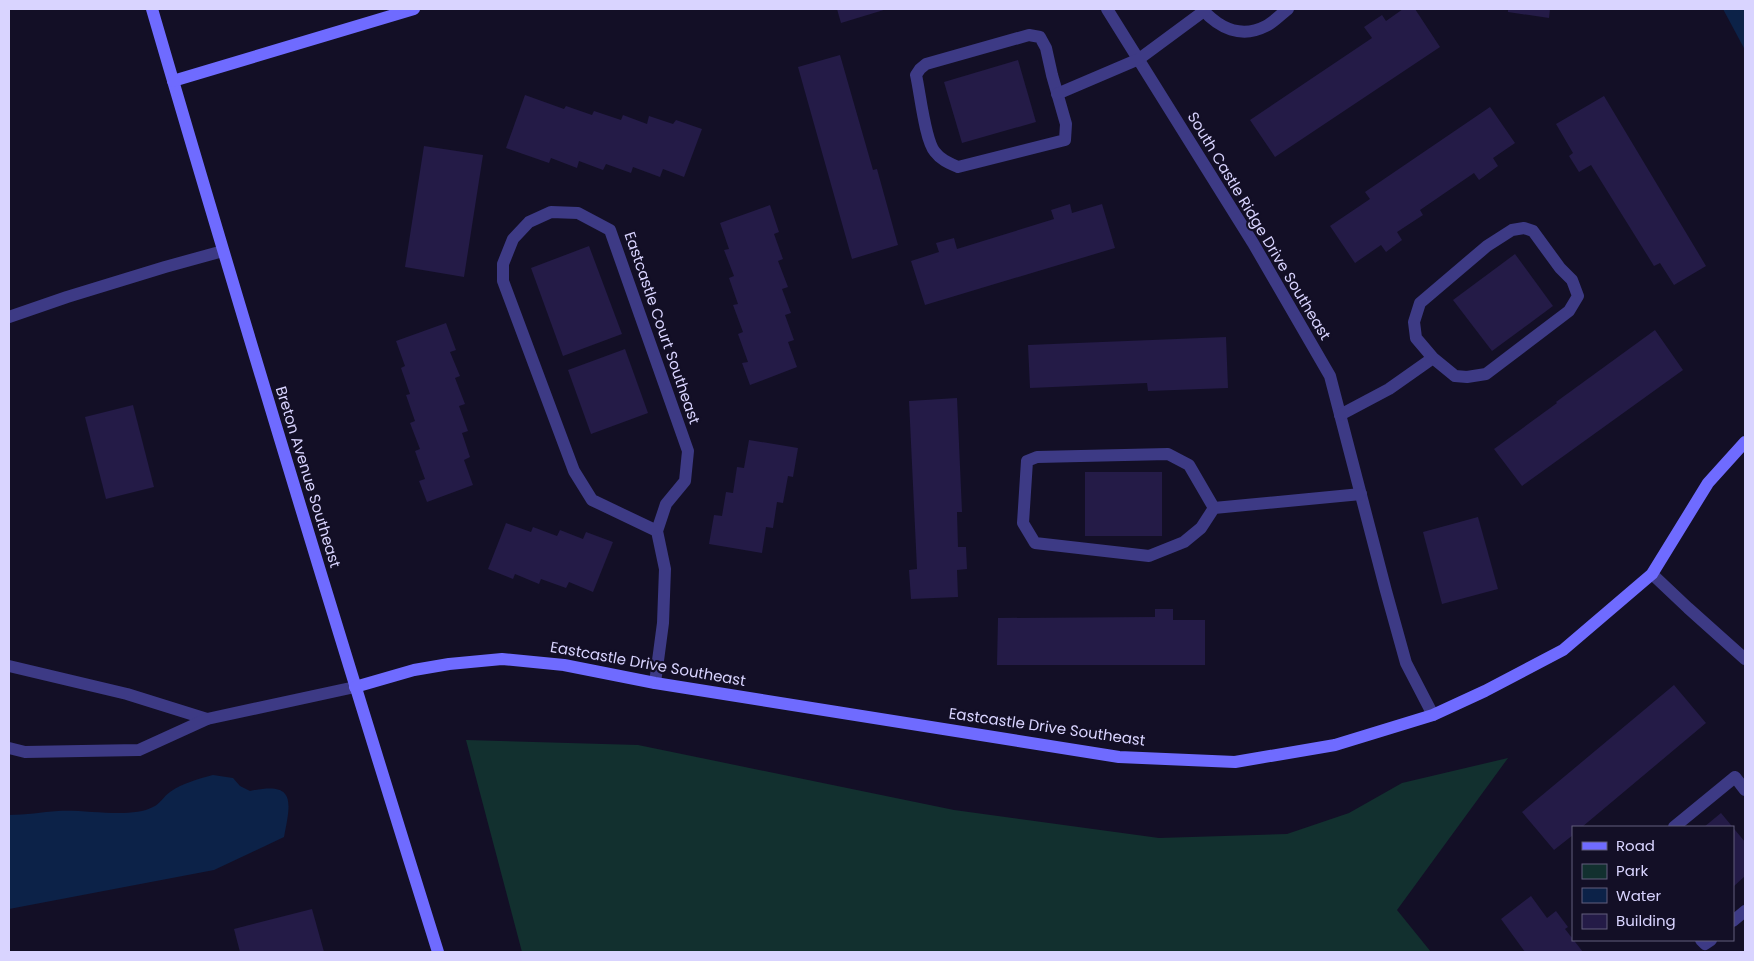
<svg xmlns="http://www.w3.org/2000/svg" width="1754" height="961" font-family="Poppins,sans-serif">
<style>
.green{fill:#12302f}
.water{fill:#0c2248}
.building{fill:#241b47}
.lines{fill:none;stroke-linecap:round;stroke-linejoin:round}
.lane{stroke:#3d3a85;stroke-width:12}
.street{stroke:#3d3a85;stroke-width:12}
.secondary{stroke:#6f6bff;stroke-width:12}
.labels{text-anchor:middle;stroke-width:4.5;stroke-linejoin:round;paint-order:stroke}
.street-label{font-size:15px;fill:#d9d4ff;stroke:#130f26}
</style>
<rect width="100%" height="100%" fill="#130f26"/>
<!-- green -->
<path class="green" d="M466,740L638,745L954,810L1159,838L1287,834L1349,813L1402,783L1508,758L1397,910L1431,952H522Z"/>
<!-- water -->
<g class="water">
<path d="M1723,9H1745V50Z"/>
<path d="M213,775L233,778L240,786L250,791C296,781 291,801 284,837L214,870L9,909V815C26,815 42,812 58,811C85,809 131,819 153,807C160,804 164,796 170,792C183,783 198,779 213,775Z"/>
</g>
<!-- building -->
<g class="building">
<path d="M837,9H887L841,23Z"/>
<path d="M1403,9H1415L1440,47L1275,157L1250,120L1372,38L1364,27L1382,15L1386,21Z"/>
<path d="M1508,9H1550L1549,18L1508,12Z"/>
<path d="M840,55L873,170L877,169L898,245L852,259L798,67Z"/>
<path d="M1018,60L1036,122L962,143L944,82Z"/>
<path d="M525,95L564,109L566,106L592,115L594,111L621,120L623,115L647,124L649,116L673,124L676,120L702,129L684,177L663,169L660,177L633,167L631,173L606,164L603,170L579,161L577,168L551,158L549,163L506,148Z"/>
<path d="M1604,96L1706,266L1674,285L1660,263L1654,266L1591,165L1579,172L1569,156L1573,153L1556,124Z"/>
<path d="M1490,107L1515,143L1493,158L1498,166L1479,180L1474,173L1420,210L1423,215L1397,232L1402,240L1386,252L1381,245L1355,263L1330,226L1370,199L1365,192Z"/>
<path d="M424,146L483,155L464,277L405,267Z"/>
<path d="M1070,204L1072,213L1102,204L1115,248L925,305L911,261L939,252L936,243L954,238L957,249L1054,219L1051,210Z"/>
<path d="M770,205L779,232L774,234L783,259L778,261L788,287L782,289L791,313L785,315L794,340L788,342L797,367L750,385L742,363L748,362L738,334L743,332L733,305L738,304L729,278L734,276L724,250L729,249L720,223Z"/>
<path d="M589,246L622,334L563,356L531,268Z"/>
<path d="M1515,254L1553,306L1492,351L1453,300Z"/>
<path d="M446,323L456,350L450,352L460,376L455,378L465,404L459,406L468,431L462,433L470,457L464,460L473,485L427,502L419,481L425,479L415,451L420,449L410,423L415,421L406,395L410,394L401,368L405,366L396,341Z"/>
<path d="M1655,330L1683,370L1522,486L1494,449L1557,403L1556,402Z"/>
<path d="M1226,337L1228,388L1148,391L1147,383L1030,388L1028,345Z"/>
<path d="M625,349L648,413L591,434L568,370Z"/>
<path d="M957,398L962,512H957L958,547H966L967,569L957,570L958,597L911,599L909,570L917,569L909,401Z"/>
<path d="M133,405L154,487L106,499L85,417Z"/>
<path d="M749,440L798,448L793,477L788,476L783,503L777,502L773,528L766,527L762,553L709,544L714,515L722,516L726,492L733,493L737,467L744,468Z"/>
<rect x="1085" y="472" width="77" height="64"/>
<path d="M1478,517L1498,589L1442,604L1423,532Z"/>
<path d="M506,523L531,532L533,527L557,536L560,530L583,539L586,532L613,542L593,592L569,582L566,588L541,579L539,584L515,574L513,579L488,569Z"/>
<path d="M1155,609H1173V620H1205V665H997L998,618L1155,617Z"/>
<path d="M1674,685L1706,723L1582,827H1573V835L1554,850L1522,812Z"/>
<path d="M1721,813L1745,842V876L1733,887V827H1704Z"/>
<path d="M1531,896L1547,918L1556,911L1568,927L1565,929L1583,952H1525L1501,919Z"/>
<path d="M312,909L324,952H240L234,929Z"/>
</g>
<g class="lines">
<!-- lane -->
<path class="lane" d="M9,317L67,297L165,267L223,251"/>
<!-- street -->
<g class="street">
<path d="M1107,9L1253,243L1330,376L1386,591L1406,663L1433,715"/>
<path d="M1202,9C1219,28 1241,39 1266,26C1274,22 1281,14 1288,9"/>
<path d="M1029,35L1040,37L1046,48L1052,75L1066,124L1065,140L958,167C949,163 941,160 935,152C925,141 920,92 916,75L920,69L926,64Z"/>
<path d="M1057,94L1139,59L1204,11"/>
<path d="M1340,415L1389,389L1433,358L1455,376L1467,377L1486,374L1569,311L1578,296L1572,280L1560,268L1533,231L1524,228L1512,230L1487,246L1420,303L1414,322L1416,338L1433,358"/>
<path d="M1214,508L1189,465L1168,454L1037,457L1027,461L1023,523L1035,543L1149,556L1184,542L1201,528L1214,508L1361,494"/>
<path d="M1652,574L1688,608L1745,659"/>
<path d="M9,666L127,694L207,719"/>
<path d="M655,683L663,623L665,569L657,531L666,504L685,481L688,451L610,230L578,213L551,212L529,222L513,239L503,264V281L574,471L592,500L657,531"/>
<path d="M9,748L25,752L139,750L207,719L355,687"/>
<path d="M1674,827L1735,777L1745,790"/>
<path d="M1733,921L1745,911"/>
<path d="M1701,940L1705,944L1711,940"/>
</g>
<!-- secondary -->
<g class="secondary">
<path d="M152,9C244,324 340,639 438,952"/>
<path d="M173,81L414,9"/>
<path d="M355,687L414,670L449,664L502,659L564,665L655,683L1119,757L1235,762L1335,745L1433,715L1485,691L1563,650L1652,574L1708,483L1745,442"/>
</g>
</g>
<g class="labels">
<!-- street labels -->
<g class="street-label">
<text transform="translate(1259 226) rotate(59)" y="5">South Castle Ridge Drive Southeast</text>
<text transform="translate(662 328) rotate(71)" y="5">Eastcastle Court Southeast</text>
<text transform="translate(308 477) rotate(73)" y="5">Breton Avenue Southeast</text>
<text transform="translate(648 664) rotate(10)" y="5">Eastcastle Drive Southeast</text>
<text transform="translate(1047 727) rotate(8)" y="5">Eastcastle Drive Southeast</text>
</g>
</g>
<!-- border -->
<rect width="1754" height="961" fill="none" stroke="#d9d4ff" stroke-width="20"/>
<!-- legend -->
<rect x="1572" y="826" width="162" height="115" fill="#130f26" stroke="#625e7d"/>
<rect x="1582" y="842" width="25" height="8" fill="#6f6bff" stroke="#625e7d"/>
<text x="1616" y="851" font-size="15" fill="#d9d4ff">Road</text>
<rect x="1582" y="864" width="25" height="15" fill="#12302f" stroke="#625e7d"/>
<text x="1616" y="876" font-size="15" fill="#d9d4ff">Park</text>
<rect x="1582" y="888" width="25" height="15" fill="#0c2248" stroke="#625e7d"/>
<text x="1616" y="901" font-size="15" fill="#d9d4ff">Water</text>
<rect x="1582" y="914" width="25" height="15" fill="#241b47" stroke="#625e7d"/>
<text x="1616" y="926" font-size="15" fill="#d9d4ff">Building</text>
</svg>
